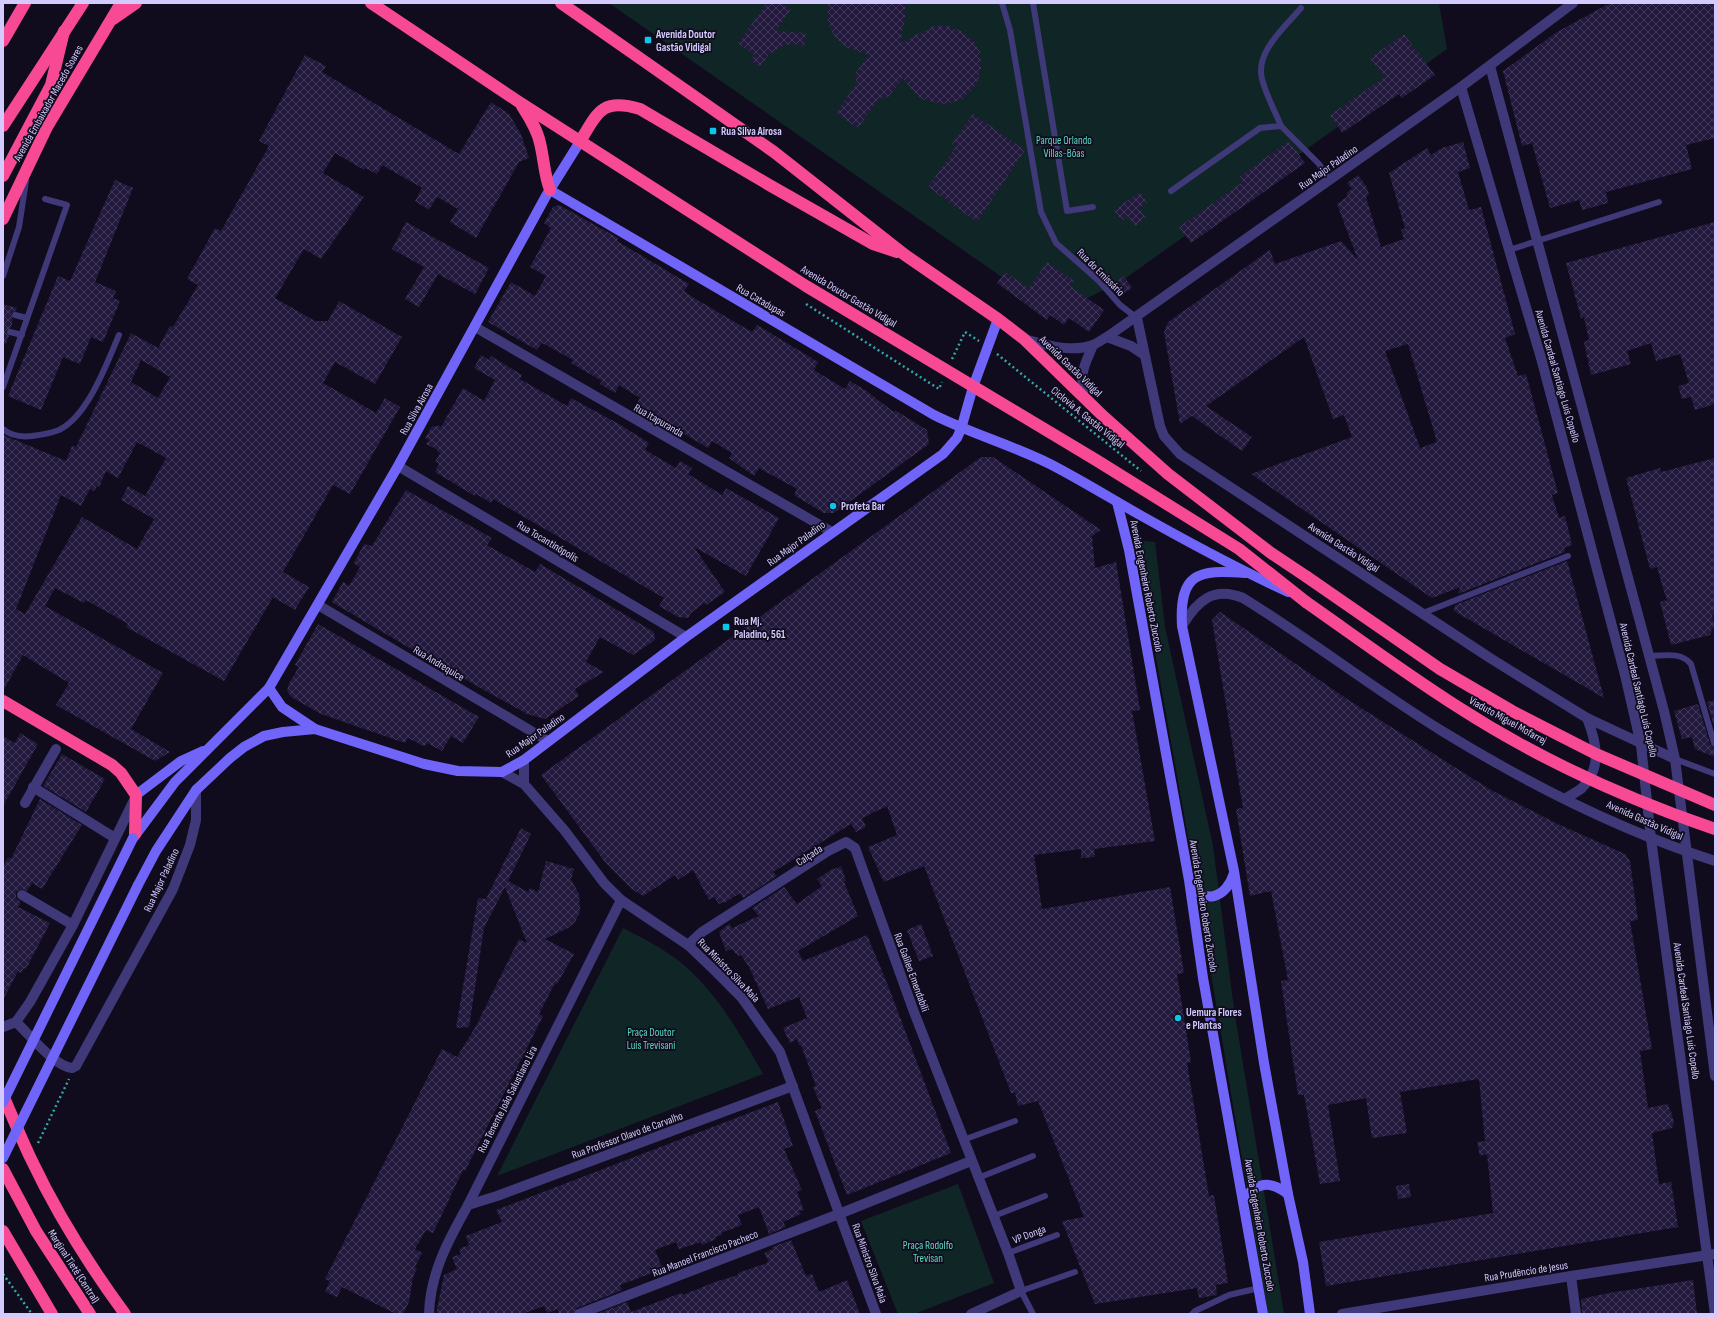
<svg xmlns="http://www.w3.org/2000/svg" width="1718" height="1317" font-family="'Sofia Sans Condensed',sans-serif">
<style>
.green{fill:#102626}
.building{fill:url(#building-cross-hatch);fill-rule:evenodd}
.lines{fill:none;stroke-linecap:round;stroke-linejoin:round}
.path{stroke:#31a9a9;stroke-width:2.5;stroke-dasharray:2 3;stroke-linecap:butt}
.lane{stroke:#3f397a;stroke-width:6}
.street{stroke:#3f397a;stroke-width:10}
.secondary{stroke:#7165f9;stroke-width:10}
.highway{stroke:#f84a94;stroke-width:12}
.secondary-bridge{stroke:#7165f9;stroke-width:10}
.highway-bridge{stroke:#f84a94;stroke-width:12}
.poi-dot{fill:#09c7ea;stroke:#100c1d;stroke-width:1.5}
.labels{text-anchor:middle;stroke-width:3.5;stroke-linejoin:round;paint-order:stroke}
.poi-label{font-size:11px;font-weight:bold;fill:#d3cafd;stroke:#100c1d;text-anchor:start}
.street-label{font-size:11px;fill:#d3cafd;stroke:#100c1d}
.park-label{font-size:11px;fill:#5ad9c0;stroke:#100c1d}
</style>
<defs>
<pattern id="building-cross-hatch" width="8" height="8" patternUnits="userSpaceOnUse"><rect width="8" height="8" fill="#22193d"/><path d="M0 0l8 8M0 8l8-8" fill="none" stroke="#41395a"/></pattern>
</defs>
<rect width="100%" height="100%" fill="#100c1d"/>
<!-- green -->
<g class="green">
<path d="M609,3H1439L1447,49L1123,280L1066,309L1019,289Z"/>
<path d="M1135,540L1155,542L1165,627L1213,846L1234,1009L1284,1314H1268L1190,848Z"/>
<path d="M623,928C644,939 666,950 684,965C718,995 741,1035 763,1074L497,1176Z"/>
<path d="M958,1184L994,1283L914,1314H898L861,1221Z"/>
</g>
<!-- building -->
<g class="building">
<path d="M767,3H782L791,9L776,31L806,33L804,46L795,44L785,45L769,54L760,67L750,60L754,55L738,43Z"/>
<path d="M828,3H905V19L900,43L934,26H948L961,31L974,41L980,52L981,69L977,84L962,99L951,103L940,104L922,99L914,92L903,78L888,97L879,99L858,128L836,113L857,83L855,74L869,55L848,48L836,39L828,23Z"/>
<path d="M1610,3H1715V138L1686,145L1692,169L1606,192L1608,203L1582,210L1579,200L1550,208L1532,143L1522,146L1503,71L1557,32Z"/>
<path d="M1404,34L1435,75L1402,98L1399,94L1342,133L1330,115L1385,77L1370,58Z"/>
<path d="M305,55L326,66L322,72L459,154L491,102L509,114L521,134L529,158L519,162L476,238L450,222L458,209L437,197L429,210L415,201L422,188L382,165L377,174L365,168L364,170L335,153L323,173L364,197L321,259L304,249L275,298L315,321H328L339,301L402,337L375,384L335,362L323,383L376,413L385,398L400,407L350,494L333,485L283,572L309,587L295,610L273,597L224,681L126,627L128,624L86,600L84,603L55,588L45,606L163,673L131,729L170,752L155,761L56,705L69,683L23,655L3,691V435L66,461L72,446L76,447L131,333L158,348L170,326L173,327L198,285L187,279L215,228L221,231L269,146L259,141ZM141,360L170,377L158,398L131,382ZM137,442L166,458L145,496L128,486L121,500L154,519L137,549L82,517L25,614L16,609L61,495L81,506L90,489L94,491L97,486L99,487L106,471L118,478Z"/>
<path d="M973,114L1025,150L977,222L928,187L956,147L952,144Z"/>
<path d="M1289,141L1305,163L1191,243L1179,227L1243,182L1239,177Z"/>
<path d="M1463,142L1470,168L1458,172L1469,210L1481,207L1515,334L1505,338L1518,376L1526,374L1558,493L1552,495L1559,518L1565,516L1572,545L1564,548L1565,552L1458,594L1460,587L1432,598L1251,474L1352,437L1344,415L1333,419L1304,337L1206,406L1252,437L1242,451L1192,416L1180,424L1164,332L1168,322L1270,250L1275,264L1341,241L1358,260L1337,204L1348,196L1346,193L1352,189L1347,183L1358,175L1366,186L1369,194L1366,197L1381,247L1404,239L1401,230L1405,228L1389,173L1427,148L1431,155L1442,148ZM1408,344L1437,442L1420,448L1385,351Z"/>
<path d="M115,180L133,188L95,282L116,291L113,298L120,301L103,342L91,337L80,364L63,357L41,410L8,396L58,276L70,281Z"/>
<path d="M1140,192L1147,202L1139,208L1146,218L1135,226L1128,216L1122,221L1114,210Z"/>
<path d="M559,205L618,238L617,241L689,284L684,291L694,298L752,332L757,325L818,362L814,370L845,389L850,381L865,390L894,412L895,410L927,430L929,444L834,513H824L794,495L797,489L759,468L754,476L729,458L732,453L712,441L708,448L636,405L640,398L619,385L615,393L600,384L602,381L571,363L573,360L548,346L542,343L537,350L488,322L511,282L535,296L546,276L530,267L551,228L544,223L553,207Z"/>
<path d="M406,222L489,268L475,294L438,274L419,307L405,299L424,267L392,249Z"/>
<path d="M1715,222V404L1695,410L1691,397L1682,399L1678,386L1689,383L1680,354L1656,361L1651,343L1627,351L1631,364L1591,375L1584,342L1589,340L1584,317L1581,318L1566,263Z"/>
<path d="M1047,262L1074,281L1070,286L1104,310L1089,332L1069,318L1064,325L1050,315L1047,320L997,283L1005,272L1029,288Z"/>
<path d="M1124,276L1132,288L1121,295L1113,284Z"/>
<path d="M3,304L17,308L16,311L11,314L13,319L11,328L6,331L9,336L6,344L3,343Z"/>
<path d="M481,355L489,360L491,356L522,375L520,379L567,406L571,398L619,424L649,443L645,450L676,468L680,461L692,468L688,474L722,495L726,488L779,518L746,576L694,547L725,592L706,605L704,603L691,613L688,618L678,617L659,606L664,598L493,499L491,503L476,494L475,496L435,472L439,464L435,462L440,453L437,451L438,450L426,444L429,440L425,438L432,426L436,427L437,425L441,427L463,388L484,401L495,380L474,368Z"/>
<path d="M981,457H993L1101,530L1092,536L1095,568L1116,562L1140,710L1132,711L1155,841L1094,849L1095,857L1081,858V849L1034,855L1042,909L1170,887L1184,973L1177,974L1191,1062L1187,1063L1209,1196L1214,1195L1228,1283L1216,1285L1217,1295L1199,1298L1197,1288L1095,1304L1062,1221L1084,1217L1038,1101L1018,1106L1015,1093H1011L924,866L884,882L868,847L897,835L887,806L862,818L866,827L856,832L851,824L773,872L777,876L743,898L740,893L724,903L723,902L719,904L714,897L709,900L693,870L678,880L675,875L643,896L632,889L605,862L541,775Z"/>
<path d="M1715,458V614L1712,615L1715,628L1712,629L1710,635L1671,645L1660,602L1667,600L1663,588L1657,567L1650,569L1626,478L1660,468L1661,472Z"/>
<path d="M406,490L492,538L487,545L535,572L540,564L654,632L655,640L633,655L600,637L586,662L604,672L575,689L579,696L545,719L527,714L418,653L332,602L343,582L349,586L360,567L354,563L364,544L372,546Z"/>
<path d="M1567,561L1604,698L1454,611L1455,605Z"/>
<path d="M1220,612L1350,701L1491,790L1560,825L1625,854L1630,861L1638,920L1630,921L1652,1049L1640,1051L1648,1108L1668,1104L1670,1111H1671L1674,1123L1672,1128L1652,1133L1659,1184L1671,1182L1678,1227L1326,1286L1319,1242L1493,1213L1487,1154L1480,1156L1477,1142L1485,1141L1479,1079L1400,1092L1407,1133L1372,1138L1366,1098L1328,1105L1340,1181L1320,1184L1304,1095H1298L1281,981L1288,980L1271,891L1250,896L1236,809L1243,808L1212,620Z"/>
<path d="M318,624L479,717L463,743L451,736L442,751L427,743L425,746L421,745L408,738L405,743L321,714L291,697L287,691L289,683L299,667L295,665Z"/>
<path d="M1715,700V730L1707,702Z"/>
<path d="M1698,704L1710,744L1715,747V757L1695,749L1692,737L1682,739L1674,711Z"/>
<path d="M20,733L38,744L3,806V736L15,743Z"/>
<path d="M62,754L105,779L86,812L43,786Z"/>
<path d="M40,799L82,825L42,889L32,883L27,891L22,889L16,892V898L21,902L18,907L50,923L26,969L24,968L21,973L18,971L3,1000V867L8,857L11,859Z"/>
<path d="M521,828L531,834L508,881L528,892L530,888L538,892L546,861L574,869L571,879L579,894L580,912L575,922L568,928L545,939L574,954L557,984L555,983L539,1014L543,1016L465,1171L463,1170L433,1233L426,1230L415,1249L422,1253L415,1267L417,1268L413,1277L409,1302L403,1314H396L342,1287L337,1297L325,1292L330,1281L325,1279L442,1049L457,1057L476,1026L519,939L527,943L505,887L484,928L469,1027L456,1028L478,898L486,899Z"/>
<path d="M841,866L846,881L844,882L858,916L798,951L803,961L867,935L889,988L951,1153L847,1195L815,1111L822,1108L813,1087L816,1086L801,1045H799L797,1039L790,1043L783,1028L807,1018L799,997L768,1009L749,967L741,955L738,956L732,949L726,951L719,932L729,924L732,928L759,916L752,908L784,887L797,904L822,886L817,879L834,868L835,869Z"/>
<path d="M921,924L933,956L919,961L907,930Z"/>
<path d="M778,1102L793,1146L784,1149L802,1190L797,1192L804,1210L799,1211L801,1214L783,1222L786,1227L769,1234L759,1207L738,1215L742,1225L721,1233L722,1235L715,1237L716,1239L702,1245L701,1242L679,1249L676,1242L655,1250L663,1269L620,1285L622,1290L577,1308L573,1314H559L558,1309L547,1313L544,1306L522,1314H436L444,1275L457,1269L452,1257L461,1254L459,1249L469,1245L466,1236L502,1222L496,1210Z"/>
<path d="M1409,1184L1411,1197L1398,1199L1396,1186Z"/>
<path d="M791,1240L806,1276L812,1274L819,1292L847,1280L860,1314H597L627,1302L631,1312L673,1296L682,1293L683,1295L715,1282L738,1275V1273L767,1263L768,1260L764,1253L773,1249L772,1247Z"/>
<path d="M1693,1280L1697,1314H1582L1581,1299L1609,1293Z"/>
</g>
<g class="lines">
<!-- path -->
<g class="path">
<path d="M806,304L939,389L942,382"/>
<path d="M997,354L1141,471"/>
<path d="M952,359L965,332L979,341"/>
<path d="M38,1143L69,1079"/>
<path d="M3,1274L32,1314"/>
</g>
<!-- lane -->
<g class="lane">
<path d="M1002,3L1010,30L1041,212L1056,243L1099,281L1120,305L1137,318"/>
<path d="M1033,3L1067,211L1093,207"/>
<path d="M1281,126C1275,111 1266,95 1262,79C1255,52 1285,27 1301,8"/>
<path d="M1171,191L1260,128L1281,126L1319,164L1330,181"/>
<path d="M1509,250L1659,202"/>
<path d="M3,276L19,227L26,181"/>
<path d="M15,315L27,318"/>
<path d="M10,332L22,335"/>
<path d="M3,387L67,205L45,199"/>
<path d="M3,429C11,436 23,437 32,436C41,435 51,433 59,430C88,416 107,363 119,335"/>
<path d="M1423,613L1568,556"/>
<path d="M1649,656C1664,656 1680,651 1691,664L1714,743"/>
<path d="M1675,759L1715,774"/>
<path d="M963,1140L1015,1121"/>
<path d="M978,1178L1033,1156"/>
<path d="M994,1216L1045,1196"/>
<path d="M1008,1253L1057,1235"/>
<path d="M1033,1314L1021,1291L1075,1272"/>
<path d="M1192,1314L1195,1311L1229,1295L1259,1288"/>
</g>
<!-- street -->
<g class="street">
<path d="M1490,66L1664,711L1675,759L1715,1076"/>
<path d="M1461,87L1541,358L1625,675L1641,745L1651,839L1715,1314"/>
<path d="M1137,318L1160,426L1164,436L1180,454L1490,658L1587,718L1675,759"/>
<path d="M475,327L832,532"/>
<path d="M1107,337L1131,346L1143,354"/>
<path d="M1024,339C1046,345 1071,353 1093,345C1098,343 1103,339 1107,337L1461,87L1573,3"/>
<path d="M1086,398C1078,374 1084,367 1093,345"/>
<path d="M398,466L686,637"/>
<path d="M318,605L548,741"/>
<path d="M1182,626C1197,601 1213,586 1243,598C1311,640 1374,689 1442,731C1525,782 1622,831 1715,861"/>
<path d="M502,772L524,784L565,831L604,883L621,900L688,945L712,968L742,998L780,1052L876,1314"/>
<path d="M524,784V760"/>
<path d="M33,787L115,838"/>
<path d="M1566,798C1571,795 1577,792 1582,788C1603,768 1596,741 1587,718"/>
<path d="M25,803L56,749"/>
<path d="M22,895L73,925"/>
<path d="M688,945L702,932L828,851L846,842L855,848L914,1012L1008,1253L1021,1291L971,1314"/>
<path d="M16,1022C29,1034 54,1066 72,1068L76,1066L173,889L190,845L196,820V790"/>
<path d="M3,1027L16,1022L30,1002L73,925L136,796"/>
<path d="M468,1205L497,1196L793,1086"/>
<path d="M1571,1276L1576,1314"/>
<path d="M429,1314C430,1273 449,1239 468,1205L621,900"/>
<path d="M579,1314L839,1214L971,1161"/>
<path d="M1342,1314L1571,1276L1715,1254"/>
</g>
<!-- secondary -->
<g class="secondary">
<path d="M550,190L934,415C972,434 1012,445 1050,464C1081,480 1110,498 1140,515C1188,542 1238,569 1288,592"/>
<path d="M1117,502L1129,550L1189,880L1203,978L1263,1314"/>
<path d="M1245,573C1198,569 1179,573 1182,626L1234,871L1264,1063L1288,1194L1303,1262L1310,1314"/>
<path d="M269,688L282,707L315,729"/>
<path d="M136,795L181,761L203,751"/>
<path d="M134,837L175,782L269,688L398,466L546,196L581,140"/>
<path d="M1190,882C1204,907 1227,897 1234,873"/>
<path d="M138,885L156,851L196,790L230,758L244,747L264,736L283,732L315,729L424,764L458,771L502,772L524,760L686,637L943,454L957,438L961,429L973,387L998,319"/>
<path d="M1243,1200C1256,1182 1270,1180 1288,1194"/>
</g>
<!-- highway -->
<g class="highway">
<path d="M371,3L519,102L806,286L1096,460L1239,549L1306,602"/>
<path d="M561,3L774,152L905,255L998,319L1024,339L1103,416L1168,474L1271,553L1307,577"/>
<path d="M113,19L136,3"/>
<path d="M3,41L25,3"/>
<path d="M522,106C529,117 537,129 540,143C544,159 544,174 550,190"/>
<path d="M3,126L83,3"/>
<path d="M581,140C598,111 603,98 640,109L771,186L873,244L897,252"/>
<path d="M3,176L51,85L64,31"/>
<path d="M3,219L47,127L121,3"/>
<path d="M3,701L112,765L121,773L136,795L135,834"/>
<path d="M3,1095C12,1116 21,1138 31,1159C57,1214 89,1265 125,1314"/>
<path d="M3,1169L36,1231L90,1314"/>
<path d="M3,1231L52,1314"/>
</g>
<!-- secondary-bridge -->
<g class="secondary-bridge">
<path d="M3,1102L133,838"/>
<path d="M3,1158L138,885"/>
</g>
<!-- highway-bridge -->
<g class="highway-bridge">
<path d="M1307,577L1440,669L1512,711L1596,754L1715,805"/>
<path d="M1306,602C1356,637 1406,674 1458,707C1537,758 1627,799 1715,829"/>
</g>
</g>
<!-- markers -->
<g class="poi-dot">
<rect x="644" y="36" width="8" height="8" rx="2"/>
<rect x="709" y="127" width="8" height="8" rx="2"/>
<circle cx="833" cy="506" r="4"/>
<rect x="722" y="623" width="8" height="8" rx="2"/>
<circle cx="1178" cy="1018" r="4"/>
</g>
<g class="labels">
<!-- poi labels -->
<g class="poi-label">
<text x="656" y="38">Avenida Doutor<tspan x="656" dy="13">Gastão Vidigal</tspan></text>
<text x="721" y="135">Rua Silva Airosa</text>
<text x="841" y="510">Profeta Bar</text>
<text x="734" y="625">Rua Mj.<tspan x="734" dy="13">Paladino, 561</tspan></text>
<text x="1186" y="1016">Uemura Flores<tspan x="1186" dy="13">e Plantas</tspan></text>
</g>
<!-- street labels -->
<g class="street-label">
<text transform="translate(48 103) rotate(-61)" y="4">Avenida Embaixador Macedo Soares</text>
<text transform="translate(1328 167) rotate(-35)" y="4">Rua Major Paladino</text>
<text transform="translate(1101 272) rotate(45)" y="4">Rua do Emissário</text>
<text transform="translate(849 296) rotate(31)" y="4">Avenida Doutor Gastão Vidigal</text>
<text transform="translate(761 300) rotate(30)" y="4">Rua Catadupas</text>
<text transform="translate(1071 366) rotate(44)" y="4">Avenida Gastão Vidigal</text>
<text transform="translate(1558 376) rotate(74)" y="4">Avenida Cardeal Santiago Luís Copello</text>
<text transform="translate(416 409) rotate(-61)" y="4">Rua Silva Airosa</text>
<text transform="translate(1088 417) rotate(39)" y="4">Ciclovia A. Gastão Vidigal</text>
<text transform="translate(659 420) rotate(30)" y="4">Rua Itapuranda</text>
<text transform="translate(548 541) rotate(31)" y="4">Rua Tocantinópolis</text>
<text transform="translate(796 543) rotate(-36)" y="4">Rua Major Paladino</text>
<text transform="translate(1344 547) rotate(33)" y="4">Avenida Gastão Vidigal</text>
<text transform="translate(1147 586) rotate(79)" y="4">Avenida Engenheiro Roberto Zuccolo</text>
<text transform="translate(439 663) rotate(31)" y="4">Rua Andrequice</text>
<text transform="translate(1639 690) rotate(77)" y="4">Avenida Cardeal Santiago Luís Copello</text>
<text transform="translate(1508 720) rotate(29)" y="4">Viaduto Miguel Mofarrej</text>
<text transform="translate(535 735) rotate(-35)" y="4">Rua Major Paladino</text>
<text transform="translate(1645 820) rotate(24)" y="4">Avenida Gastão Vidigal</text>
<text transform="translate(809 855) rotate(-33)" y="4">Calçada</text>
<text transform="translate(161 880) rotate(-65)" y="4">Rua Major Paladino</text>
<text transform="translate(1204 906) rotate(81)" y="4">Avenida Engenheiro Roberto Zuccolo</text>
<text transform="translate(729 970) rotate(46)" y="4">Rua Ministro Silva Maia</text>
<text transform="translate(912 972) rotate(70)" y="4">Rua Galileo Emendabili</text>
<text transform="translate(1687 1011) rotate(82)" y="4">Avenida Cardeal Santiago Luís Copello</text>
<text transform="translate(507 1099) rotate(-63)" y="4">Rua Tenente João Salustiano Lira</text>
<text transform="translate(627 1135) rotate(-20)" y="4">Rua Professor Olavo de Carvalho</text>
<text transform="translate(1260 1225) rotate(80)" y="4">Avenida Engenheiro Roberto Zuccolo</text>
<text transform="translate(1029 1234) rotate(-20)" y="4">VP Donga</text>
<text transform="translate(705 1253) rotate(-21)" y="4">Rua Manoel Francisco Pacheco</text>
<text transform="translate(870 1263) rotate(70)" y="4">Rua Ministro Silva Maia</text>
<text transform="translate(74 1266) rotate(57)" y="4">Marginal Tietê (Central)</text>
<text transform="translate(1526 1271) rotate(-9)" y="4">Rua Prudêncio de Jesus</text>
</g>
<!-- park labels -->
<g class="park-label">
<text x="1064" y="144">Parque Orlando<tspan x="1064" dy="13">Villas-Bôas</tspan></text>
<text x="651" y="1036">Praça Doutor<tspan x="651" dy="13">Luis Trevisani</tspan></text>
<text x="928" y="1249">Praça Rodolfo<tspan x="928" dy="13">Trevisan</tspan></text>
</g>
</g>
<!-- border -->
<rect width="1718" height="1317" fill="none" stroke="#d3cafd" stroke-width="8"/>
</svg>
